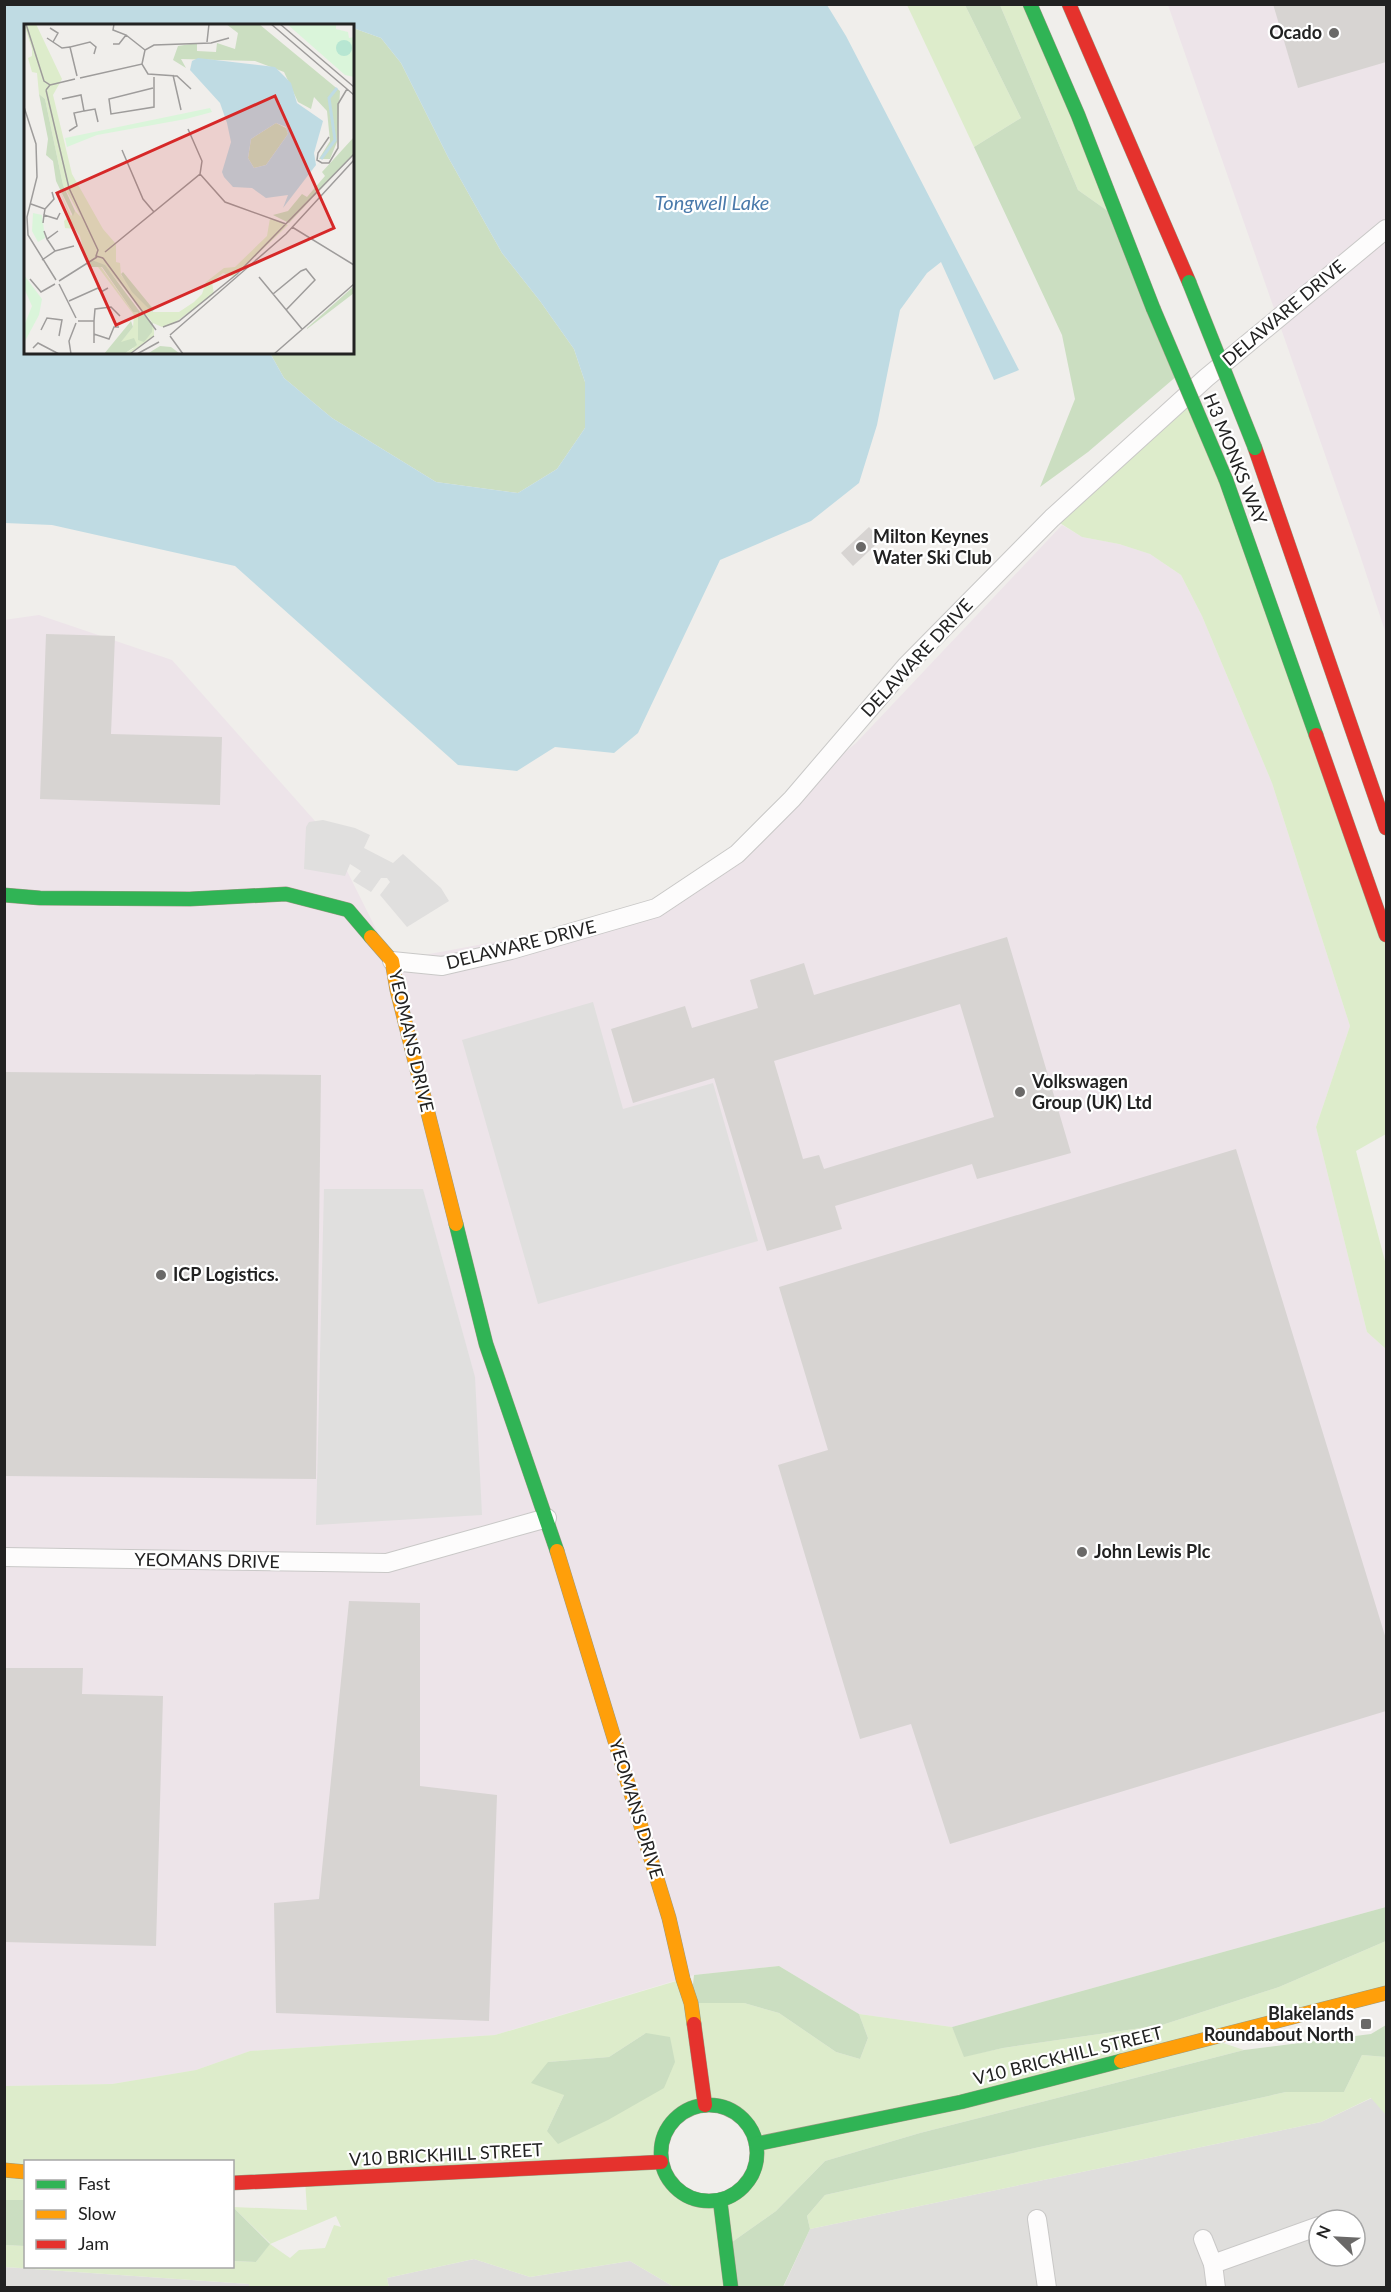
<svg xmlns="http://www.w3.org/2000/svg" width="1391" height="2292" font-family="Lato,sans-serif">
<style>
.residential{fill:#dfdedc;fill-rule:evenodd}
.industrial{fill:#ede4e9}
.grass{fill:#ddeccb;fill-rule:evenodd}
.forest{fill:#cbdec1}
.parking{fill:#e0dfde}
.water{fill:#bfdbe3;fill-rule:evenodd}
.building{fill:#d7d4d2;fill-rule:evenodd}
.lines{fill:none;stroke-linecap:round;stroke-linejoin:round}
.street-casing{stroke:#c9c8c7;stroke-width:20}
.fast-casing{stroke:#999a82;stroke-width:15}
.slow-casing{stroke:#999a82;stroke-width:15}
.jam-casing{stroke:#999a82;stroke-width:15}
.street{stroke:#fdfcfc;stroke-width:18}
.fast{stroke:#30b455;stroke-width:14}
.slow{stroke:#ff9f0a;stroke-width:14}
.jam{stroke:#e5322d;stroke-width:14}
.fast-bridge-casing{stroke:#a79c86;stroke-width:15;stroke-linecap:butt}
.fast-bridge{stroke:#30b455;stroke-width:14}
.poi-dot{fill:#6a6968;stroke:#fff;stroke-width:2}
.labels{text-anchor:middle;stroke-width:4.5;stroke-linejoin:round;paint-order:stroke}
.poi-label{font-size:18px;font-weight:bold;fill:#222;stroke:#fff;text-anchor:start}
.street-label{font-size:18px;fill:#222;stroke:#fff}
.water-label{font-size:20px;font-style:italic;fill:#4a7aab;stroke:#fff}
.inset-river{fill:none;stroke:#bfdbe3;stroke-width:3}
.inset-road{fill:none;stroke:#9e9c9b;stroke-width:1.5}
.view{fill:#d62828;fill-opacity:0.15;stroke:#d62828;stroke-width:3}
.inset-edge{fill:none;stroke:#222;stroke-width:3}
</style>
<rect width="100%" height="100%" fill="#f0eeeb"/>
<!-- residential -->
<g class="residential">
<path d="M1372,2098L1386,2112V2287L783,2288L810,2229L1321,2122ZM1319,2220H1355V2256H1319Z"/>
<path d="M474,2259L530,2277L630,2261L674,2287L389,2288L387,2278Z"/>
<path d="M4,2267L249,2284V2287H5Z"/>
</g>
<!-- industrial -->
<g class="industrial">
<path d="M1168,5H1386V634L1358,549Z"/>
<path d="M1062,525L1082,537L1119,544L1150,554L1181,575L1202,616L1272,783L1350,1026L1316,1127L1367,1332L1386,1349V1907L952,2027L859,2014L779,1966L694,1975L495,2035L250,2051L196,2070L112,2084L5,2086L4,620L39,615L172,660L331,839L392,961L654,912L856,743Z"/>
</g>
<!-- grass -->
<g class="grass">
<path d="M907,5H965L1021,118L974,147Z"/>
<path d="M1000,5H1030L1119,219L1078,190Z"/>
<path d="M1190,393L1386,935V1134L1356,1151L1386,1265V1349L1367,1332L1316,1127L1350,1026L1272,783L1202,616L1181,575L1150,554L1119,544L1082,537L1052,518Z"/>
<path d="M1386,1941V1993L1211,2039L1244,2050L920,2133L825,2161L776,2211L725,2247L731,2287H674L630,2261L530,2277L474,2259L387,2278L389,2288L249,2287V2284L5,2267V2245L25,2246L26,2266H232L233,2261L256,2262L270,2243L233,2207L307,2210L305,2180L233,2183L232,2162H26L25,2200H5V2086L112,2084L196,2070L250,2051L495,2035L683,1979L691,2003H744L779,2013L836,2052L860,2059L868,2038L859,2014L952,2027L965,2056L1003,2048L1162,2025L1279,1987ZM646,2033L547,2131L564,2095L548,2062L609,2057ZM705,2105C713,2106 721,2106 728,2109C755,2122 767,2159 746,2183C710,2226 643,2185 666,2133C674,2117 687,2108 705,2105ZM336,2216L341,2227L334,2225L325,2248L299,2250L290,2258L270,2244Z"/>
<path d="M1362,2055L1386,2057V2115L1371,2098L1321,2122L810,2229L807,2216L825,2195L1286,2092H1344Z"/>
</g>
<!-- forest -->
<g class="forest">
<path d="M965,5H1000L1078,190L1119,219L1178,375L1088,452L1040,487L1075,399L1062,335L974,147L1021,118Z"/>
<path d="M353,28L381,38L401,63L448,157L502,253L540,301L574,349L585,382V428L557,469L518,493L436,482L332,418L284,378L270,353L352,352Z"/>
<path d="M1386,1907V1941L1279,1987L1162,2025L1003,2048L964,2057L952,2027Z"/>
<path d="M779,1966L859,2014L868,2038L860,2059L836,2052L779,2013L744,2003H691L694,1975Z"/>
<path d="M1386,2025V2057L1362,2055L1344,2092H1286L825,2195L807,2216L810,2229L783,2287H731L725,2247L776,2211L825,2161L920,2133L1244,2050L1371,2034Z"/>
<path d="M646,2033L670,2037L675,2062L664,2088L608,2120L558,2144L547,2131L564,2095L531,2083L548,2062L609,2057Z"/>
<path d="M4,2200H25V2246L5,2245Z"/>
<path d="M233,2207L270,2244L256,2262L233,2261Z"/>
</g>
<!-- parking -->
<g class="parking">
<path d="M323,820L355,828L370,835L364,848L393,863L403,854L441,888L449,901L407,927L380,895L390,882L387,878H381L371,892L353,881L361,871L350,864L345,876L304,869L306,827L309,822Z"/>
<path d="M593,1002L623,1109L713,1083L758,1241L538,1304L462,1040Z"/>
<path d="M324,1189H423L475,1377L482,1515L316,1525Z"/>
</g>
<!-- water -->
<path class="water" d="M4,5H827L846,36L1019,370L994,380L941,262L927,273L900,310L877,425L859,483L811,521L720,560L638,733L614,753L555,747L517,771L458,765L235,566L52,525L5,523ZM26,26H352L353,28L381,38L401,63L448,157L502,253L540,301L574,349L585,382V428L557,469L518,493L436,482L332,418L284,378L270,353L26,352Z"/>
<!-- building -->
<g class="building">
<path d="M1273,4H1386V62L1298,88Z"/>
<path d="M869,527L881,540L853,566L841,553Z"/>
<path d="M46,634L115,636L111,734L222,737L220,805L40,799Z"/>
<path d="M1007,937L1071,1153L977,1179L972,1164L835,1206L842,1229L767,1251L714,1078L633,1103L611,1029L685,1006L692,1028L758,1008L750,980L804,963L814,995ZM960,1004L994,1117L824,1169L819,1155L803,1159L774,1061Z"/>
<path d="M4,1072L321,1075L316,1479L4,1476Z"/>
<path d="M1236,1149L1386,1639V1711L950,1844L911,1724L860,1739L778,1465L828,1450L779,1287Z"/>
<path d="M349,1601L420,1603V1786L497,1795L489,2021L276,2013L274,1903L319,1899Z"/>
<path d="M4,1668H83L82,1694L163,1696L156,1946L4,1942Z"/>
</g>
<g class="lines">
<defs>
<g id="street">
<path d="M392,961L442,966L511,950L656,908L737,854L792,799L906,666L1052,518L1206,378L1386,229"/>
<path d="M4,1557L387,1563L547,1518"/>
<path d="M1037,2219L1047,2288"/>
<path d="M1203,2239L1213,2264"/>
<path d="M1216,2288L1213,2264L1319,2226"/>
</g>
<g id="fast">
<path d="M1030,4L1078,115L1153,308"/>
<path d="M1226,480L1316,735"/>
<path d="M4,895L40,898L190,899L286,894L348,910L371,937"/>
<path d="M456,1224L486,1344L557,1551"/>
<circle cx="709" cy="2153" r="48"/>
<path d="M756,2144L961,2102L1121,2061"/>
<path d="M720,2200L731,2288"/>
</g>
<g id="slow">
<path d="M371,937L392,961L397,990L456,1224"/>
<path d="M557,1551L669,1918L683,1979L691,2003L694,2024"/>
<path d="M1121,2061L1386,1993"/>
<path d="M4,2170L26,2172"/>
</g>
<g id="jam">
<path d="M1069,4L1189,282"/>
<path d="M1255,448L1386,828"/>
<path d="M1316,735L1386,935"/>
<path d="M694,2024L705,2105"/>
<path d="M232,2183L661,2162"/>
</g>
</defs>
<!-- street casing -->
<use href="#street" class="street-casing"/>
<!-- fast casing -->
<use href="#fast" class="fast-casing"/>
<!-- slow casing -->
<use href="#slow" class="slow-casing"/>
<!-- jam casing -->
<use href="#jam" class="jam-casing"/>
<!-- street -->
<use href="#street" class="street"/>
<!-- fast -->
<use href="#fast" class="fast"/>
<!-- slow -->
<use href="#slow" class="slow"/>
<!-- jam -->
<use href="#jam" class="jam"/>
<defs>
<g id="fast-bridge">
<path d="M1189,282L1255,448"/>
<path d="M1153,308L1226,480"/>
</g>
</defs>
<!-- fast-bridge casing -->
<use href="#fast-bridge" class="fast-bridge-casing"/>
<!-- fast-bridge -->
<use href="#fast-bridge" class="fast-bridge"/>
</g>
<!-- markers -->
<g class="poi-dot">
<circle cx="1334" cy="33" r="6"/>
<circle cx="861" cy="547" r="6"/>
<circle cx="1020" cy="1092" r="6"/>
<circle cx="161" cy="1275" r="6"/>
<circle cx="1082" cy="1552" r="6"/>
<rect x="1360" y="2018" width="12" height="12" rx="3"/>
</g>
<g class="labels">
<!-- poi labels -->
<g class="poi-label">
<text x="1322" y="39" text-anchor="end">Ocado</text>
<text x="873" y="543">Milton Keynes<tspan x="873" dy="21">Water Ski Club</tspan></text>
<text x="1032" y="1088">Volkswagen<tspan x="1032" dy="21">Group (UK) Ltd</tspan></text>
<text x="173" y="1281">ICP Logistics.</text>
<text x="1094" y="1558">John Lewis Plc</text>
<text x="1354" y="2020" text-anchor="end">Blakelands<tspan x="1354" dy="21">Roundabout North</tspan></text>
</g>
<!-- street labels -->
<g class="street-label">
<text transform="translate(1284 313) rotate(-40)" y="6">DELAWARE DRIVE</text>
<text transform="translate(1235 459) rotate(68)" y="6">H3 MONKS WAY</text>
<text transform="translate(917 658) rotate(-47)" y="6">DELAWARE DRIVE</text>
<text transform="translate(521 945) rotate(-14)" y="6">DELAWARE DRIVE</text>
<text transform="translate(411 1041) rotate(77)" y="6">YEOMANS DRIVE</text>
<text transform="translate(207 1561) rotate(1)" y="6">YEOMANS DRIVE</text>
<text transform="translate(636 1809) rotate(73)" y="6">YEOMANS DRIVE</text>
<text transform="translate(1068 2056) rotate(-14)" y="6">V10 BRICKHILL STREET</text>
<text transform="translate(446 2155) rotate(-3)" y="6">V10 BRICKHILL STREET</text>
</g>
<!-- water labels -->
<g class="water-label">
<text x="712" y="210">Tongwell Lake</text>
</g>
</g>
<!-- overview -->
<g transform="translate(24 24)">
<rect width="330" height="330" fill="#f0eeeb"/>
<path d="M12,0L38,55L29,71L48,150L79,205L92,220V238L96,239L97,251L128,288H155L170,278L178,270L182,258L200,244L211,243L243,212L246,194L264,201L210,253L199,249L188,258L190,270L149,300L138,303L129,299L81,242L68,236L63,239L56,212L51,205L41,204L40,197L45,192L35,164L47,192L51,187L57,193L39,161L21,75L15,70L13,49L8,48L4,34L8,32V25L0,0ZM74,243H77L109,288H114V316L130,302V312L105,330H100L110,324L95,320L109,303L110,291Z" fill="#ddeccb"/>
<path d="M202,0H235L316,67L313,118L306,135H295L306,117L303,87L290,73L287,85L274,78L260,48L231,37L157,35L162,44L149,36L154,22L173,19V27L192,28L193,19L211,25L214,9ZM15,70L21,75L39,161L51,187L49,192L32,157L29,137L22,131L24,115ZM252,99L262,104L264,110L242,141L230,144L224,134L227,115ZM330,113V130L265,199L249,191L264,187L278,170L283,173L301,152L298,148ZM68,236L81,241L116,288L129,299L128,308L120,318L114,316V288H109L78,243H65L63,239ZM99,248L130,286L128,288L108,268L97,250ZM330,262V269L283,305V304ZM107,297L109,303L97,318L110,314L113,321L100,330H80ZM136,322L147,323L155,329L123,330Z" fill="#cbdec1"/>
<path d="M263,0H312V5L324,8L325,14L330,13V53L321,51ZM186,84L188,88L162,95L73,111L43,123L41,114ZM9,189L18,191L21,214L14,218L8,207ZM0,251L18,275L15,291L0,319V302L8,282L0,264Z" fill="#daf5da"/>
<path d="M312 24a8 8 0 1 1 16 0a8 8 0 1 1-16 0Z" fill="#b7e6d2"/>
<path d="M174,34L251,43L267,59L273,79L299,97L290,129L292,141L259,184L264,171L242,174L228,164L209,163L200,153L198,148L207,118L203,99L196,79L166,46L168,37ZM252,99L262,103L264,110L242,141L230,144L224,134L227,115Z" fill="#bfdbe3" fill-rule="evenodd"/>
<path class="inset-river" d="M297,135L311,116L305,74L313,64"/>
<path class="inset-road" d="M2,0L20,57L26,61L22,66M247,0L330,71M256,0L330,63M26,4L34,9L29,18M102,11L121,26M23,14L38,24L46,23M183,18L185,0M89,20H95L102,11L89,6L90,0M118,40L121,26L130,21L187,19L205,14M149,51L157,86M53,52L46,23L66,18L72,23L70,30M56,54L118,40L124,50L153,52L167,65M26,61L51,55M129,64L85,75L87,90L130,83V53M22,66L45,164L74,226L72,232L79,234M38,75L57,71L60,87L50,89L53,102L45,107M0,83L12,120L13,153L3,193L4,211L32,256M60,87L71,85L74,98M305,113L294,129L293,136L298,139H305L314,124V80L323,65M98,126L119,175L130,188M176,150L201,178L262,200M7,180L21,185L20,191M21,185L30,175L28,168M19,199L20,191L33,195L36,189M268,203L330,241M20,207L23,215L34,207M31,227L50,222M81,228L176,150L178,137L164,105M79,234L132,306M18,236L31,227L23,215M235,253L278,305M6,255L17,268L31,260M35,257L73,233M35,260L52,294M249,270L277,247L282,245L291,256L262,286M45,277L74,264L77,268L84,264M54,297H70V310M70,297L71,285L87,283L96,292M139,303L155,297L213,250L330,130M17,306L23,294L38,296L35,312M146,311L262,210L330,136M146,312L159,330M70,319V310L85,315L90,303H95M9,324L14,319L35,330M47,330L45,317L52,299M106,330L130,312M113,330L135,318M250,330L330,260"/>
<path class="view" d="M251,72L310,204L92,301L33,169Z"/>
<rect width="330" height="330" class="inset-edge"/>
</g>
<!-- border -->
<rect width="1391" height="2292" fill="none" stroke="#222222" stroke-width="12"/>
<!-- legend -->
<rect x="24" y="2160" width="210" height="108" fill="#ffffff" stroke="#a7a7a7" stroke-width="1.5"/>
<rect x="36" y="2180" width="30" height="9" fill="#30b455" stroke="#a7a7a7" stroke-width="1.5"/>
<text x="78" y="2190" font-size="18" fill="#222222">Fast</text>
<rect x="36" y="2210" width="30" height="9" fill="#ff9f0a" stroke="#a7a7a7" stroke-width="1.5"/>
<text x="78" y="2220" font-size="18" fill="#222222">Slow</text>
<rect x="36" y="2240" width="30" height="9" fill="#e5322d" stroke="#a7a7a7" stroke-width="1.5"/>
<text x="78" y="2250" font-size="18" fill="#222222">Jam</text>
<!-- north arrow -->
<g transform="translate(1337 2238) rotate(294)"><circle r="28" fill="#ffffff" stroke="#a7a7a7" stroke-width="1.5"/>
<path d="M0-4.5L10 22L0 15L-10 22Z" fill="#6a6968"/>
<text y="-9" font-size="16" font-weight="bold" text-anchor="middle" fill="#222222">N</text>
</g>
</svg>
